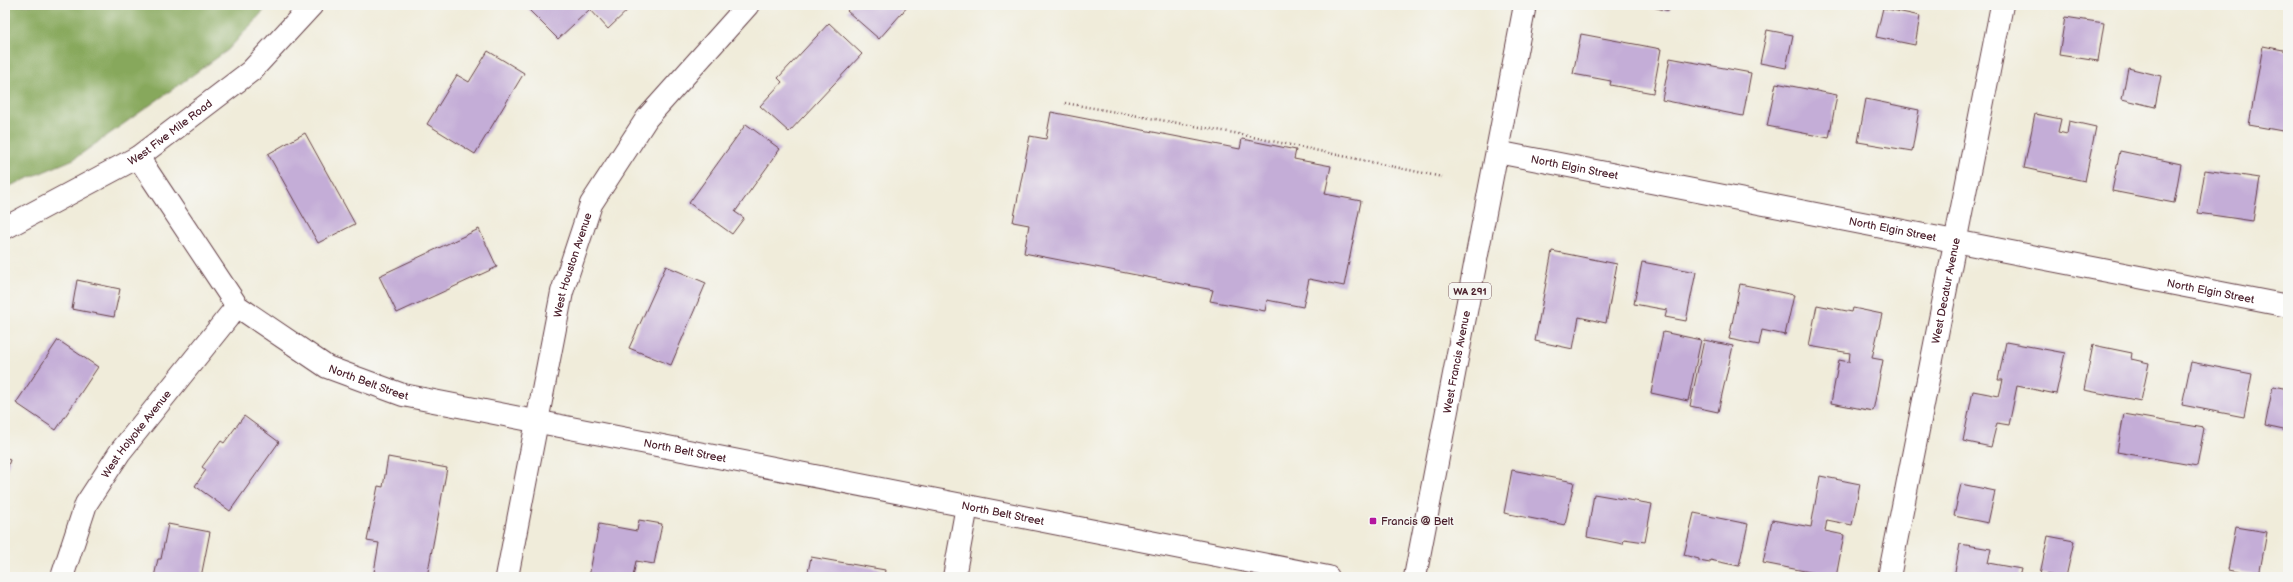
<svg xmlns="http://www.w3.org/2000/svg" width="2293" height="582" font-family="'Balsamiq Sans',sans-serif">
<style>
.forest{fill:#87a85c;stroke:#686444}
.building{fill:#c4add7}
.lines{fill:none;stroke-linecap:round;stroke-linejoin:round}
.street-casing{stroke:#633e45;stroke-width:24}
.secondary-casing{stroke:#633e45;stroke-width:24}
.primary-casing{stroke:#633e45;stroke-width:24}
.path{stroke:#633e45;stroke-width:2.5;stroke-dasharray:1 3;stroke-linecap:butt}
.street{stroke:#fff;stroke-width:22}
.secondary{stroke:#fff;stroke-width:22}
.primary{stroke:#fff;stroke-width:22}
.poi-dot{fill:#b5179e;stroke:#f6f6f2;stroke-width:1.5}
.labels{text-anchor:middle;stroke-width:3;stroke-linejoin:round;paint-order:stroke}
.shield{fill:#f6f6f2;stroke:#7e6067;stroke-width:1}
.shield-label{font-size:10px;font-weight:bold;fill:#4a1f2b}
.street-label{font-size:11px;fill:#4a1f2b;stroke:#f6f6f2}
.poi-label{font-size:11px;fill:#4a1f2b;stroke:#f6f6f2;text-anchor:start}
</style>
<rect width="100%" height="100%" fill="#f6f6f2"/>
<filter id="ink" filterUnits="userSpaceOnUse"><feTurbulence type="fractalNoise" baseFrequency=".025" numOctaves="2"/><feDisplacementMap in="SourceGraphic" scale="8" xChannelSelector="R" yChannelSelector="G"/><feConvolveMatrix kernelMatrix="1 2 1 2 8 2 1 2 1" color-interpolation-filters="sRGB"/></filter>
<filter id="wash" filterUnits="userSpaceOnUse"><feTurbulence type="fractalNoise" baseFrequency=".012" numOctaves="4" result="noise"/><feDisplacementMap in="SourceGraphic" scale="16" xChannelSelector="R" yChannelSelector="G"/><feGaussianBlur stdDeviation="0.9" result="paint"/><feColorMatrix in="noise" values="0 0 0 0 0 0 0 0 0 0 0 0 0 0 0 0 0 1.4 0 .05"/><feComposite in="paint" operator="in"/></filter>
<g filter="url(#wash)">
<rect width="100%" height="100%" fill="#f0ecda"/>
<!-- forest -->
<path class="forest" d="M5,5H269L228,50L74,159L5,188Z"/>
<g id="blocks">
<!-- building -->
<g class="building">
<path d="M528,5H631L632,6L608,29L590,9L558,39L526,7Z"/>
<path d="M852,5H909L879,39L847,11Z"/>
<path d="M1644,5H1670L1669,11Z"/>
<path d="M1883,8L1920,16L1915,45L1876,37Z"/>
<path d="M2065,17L2104,23L2098,61L2059,55Z"/>
<path d="M829,23L862,54L789,132L760,106L782,82L778,78Z"/>
<path d="M1767,30L1793,35L1786,68L1760,63Z"/>
<path d="M1581,34L1661,49L1653,93L1610,85L1611,81L1573,74Z"/>
<path d="M2263,46L2288,51V132L2249,125Z"/>
<path d="M488,51L524,73L475,154L427,124L457,75L469,82Z"/>
<path d="M1670,58L1751,73L1743,116L1662,100Z"/>
<path d="M2128,68L2161,76L2155,107L2122,99Z"/>
<path d="M1776,83L1837,95L1829,138L1767,126Z"/>
<path d="M1866,99L1919,110L1912,151L1858,142Z"/>
<path d="M1051,112L1240,149L1242,139L1296,150L1294,159L1331,166L1325,194L1361,201L1344,286L1309,279L1303,307L1267,300L1265,311L1210,301L1213,290L1024,253L1029,225L1013,222L1030,136L1046,139Z"/>
<path d="M2035,114L2061,119L2058,132L2067,134L2069,121L2096,127L2085,181L2024,168Z"/>
<path d="M746,124L780,149L735,212L744,218L732,234L689,203Z"/>
<path d="M305,133L355,224L318,243L268,154Z"/>
<path d="M2120,151L2181,164L2174,203L2112,191Z"/>
<path d="M2205,170L2260,178L2253,221L2198,213Z"/>
<path d="M479,229L497,267L397,313L379,276Z"/>
<path d="M1552,251L1617,264L1606,323L1579,317L1573,349L1535,341Z"/>
<path d="M1642,262L1696,272L1686,321L1665,317L1667,310L1634,304Z"/>
<path d="M666,266L706,283L671,365L629,348Z"/>
<path d="M77,280L120,289L114,317L72,309Z"/>
<path d="M1740,284L1794,295L1785,335L1762,330L1759,345L1729,339Z"/>
<path d="M1817,305L1852,312L1853,308L1882,314L1872,358L1883,360L1873,411L1831,403L1839,360L1849,362L1850,353L1809,346Z"/>
<path d="M1663,332L1701,340L1688,401L1651,393Z"/>
<path d="M58,340L98,367L56,430L16,403Z"/>
<path d="M1704,340L1733,346L1718,412L1690,406Z"/>
<path d="M2006,342L2065,353L2056,394L2017,386L2009,425L1997,423L1991,447L1963,441L1973,391L1999,396L2003,380H1998Z"/>
<path d="M2093,345L2132,353L2131,359L2149,363L2141,401L2084,390Z"/>
<path d="M2191,362L2252,374L2244,417L2182,405Z"/>
<path d="M2273,386L2288,389V431L2265,426Z"/>
<path d="M2124,414L2204,428L2197,466L2117,452Z"/>
<path d="M244,416L279,442L230,511L195,486L206,470L202,467L221,441L224,443Z"/>
<path d="M388,457L447,468L427,577H403L374,572L379,543L367,541L378,486L383,487Z"/>
<path d="M5,458L10,460L5,474Z"/>
<path d="M1512,470L1574,482L1565,525L1504,513Z"/>
<path d="M1820,476L1860,484L1852,525L1827,520L1825,531L1844,535L1836,577L1763,563L1772,520L1811,527Z"/>
<path d="M1961,484L1995,491L1988,523L1954,516Z"/>
<path d="M1594,494L1652,504L1645,542L1624,539L1623,544L1587,537Z"/>
<path d="M1694,513L1748,524L1739,566L1710,560V563L1699,561V559L1684,555Z"/>
<path d="M639,520L662,524L654,564L636,561L633,577H589L599,524L637,531Z"/>
<path d="M168,524L210,532L201,577H154L158,559H161Z"/>
<path d="M2236,527L2267,532L2259,576L2228,570Z"/>
<path d="M2048,536L2074,541L2066,577L2040,574Z"/>
<path d="M1960,544L1991,549L1988,563L2021,569L2019,577H1954Z"/>
<path d="M811,557L885,570L884,577H807Z"/>
</g>
</g>
</g>
<g filter="url(#ink)">
<use href="#blocks" fill-opacity="0" stroke="#633e45" stroke-width="1"/>
<g class="lines">
<defs>
<g id="street">
<path id="s1" d="M1497,152L2288,306"/>
<path id="s2" d="M62,577L86,504L120,452L237,306"/>
<path id="s3" d="M507,577L562,292L591,204L647,118L748,5"/>
<path d="M954,577L967,506"/>
<path id="s4" d="M1889,577L2002,5"/>
</g>
<g id="secondary">
<path id="s5" d="M138,157L237,306L327,367L403,395L1328,577"/>
<path id="s6" d="M5,228L138,157L251,71L312,5"/>
</g>
<g id="primary">
<path id="s7" d="M1415,577L1525,5"/>
</g>
</defs>
<!-- street casing -->
<use href="#street" class="street-casing"/>
<!-- secondary casing -->
<use href="#secondary" class="secondary-casing"/>
<!-- primary casing -->
<use href="#primary" class="primary-casing"/>
<!-- path -->
<path class="path" d="M1065,103L1234,133L1442,177"/>
<!-- street -->
<use href="#street" class="street"/>
<!-- secondary -->
<use href="#secondary" class="secondary"/>
<!-- primary -->
<use href="#primary" class="primary"/>
</g>
</g>
<!-- markers -->
<rect class="poi-dot" x="1369" y="517" width="8" height="8" rx="2"/>
<g class="labels">
<!-- shield labels -->
<rect class="shield" x="1449" y="283" width="42" height="16" rx="3"/>
<g class="shield-label">
<text x="1470" y="295">WA 291</text>
</g>
<!-- street labels -->
<g class="street-label">
<text dy="4" stroke="none"><textPath href="#s6" startOffset="191">West Five Mile Road</textPath></text>
<text dy="4" stroke="none"><textPath href="#s1" startOffset="79">North Elgin Street</textPath></text>
<text dy="4" stroke="none"><textPath href="#s1" startOffset="403">North Elgin Street</textPath></text>
<text dy="4" stroke="none"><textPath href="#s3" startOffset="319">West Houston Avenue</textPath></text>
<text dy="4" stroke="none"><textPath href="#s1" startOffset="727">North Elgin Street</textPath></text>
<text dy="4" stroke="none"><textPath href="#s4" startOffset="292">West Decatur Avenue</textPath></text>
<text dy="4" stroke="none"><textPath href="#s7" startOffset="219">West Francis Avenue</textPath></text>
<text dy="4" stroke="none"><textPath href="#s5" startOffset="332">North Belt Street</textPath></text>
<text dy="4" stroke="none"><textPath href="#s2" startOffset="163">West Holyoke Avenue</textPath></text>
<text dy="4" stroke="none"><textPath href="#s5" startOffset="656">North Belt Street</textPath></text>
<text dy="4" stroke="none"><textPath href="#s5" startOffset="980">North Belt Street</textPath></text>
</g>
<!-- poi labels -->
<g class="poi-label">
<text x="1381" y="525">Francis @ Belt</text>
</g>
</g>
<!-- margin -->
<rect width="2293" height="582" fill="none" stroke="#f6f6f2" stroke-width="20"/>
</svg>
